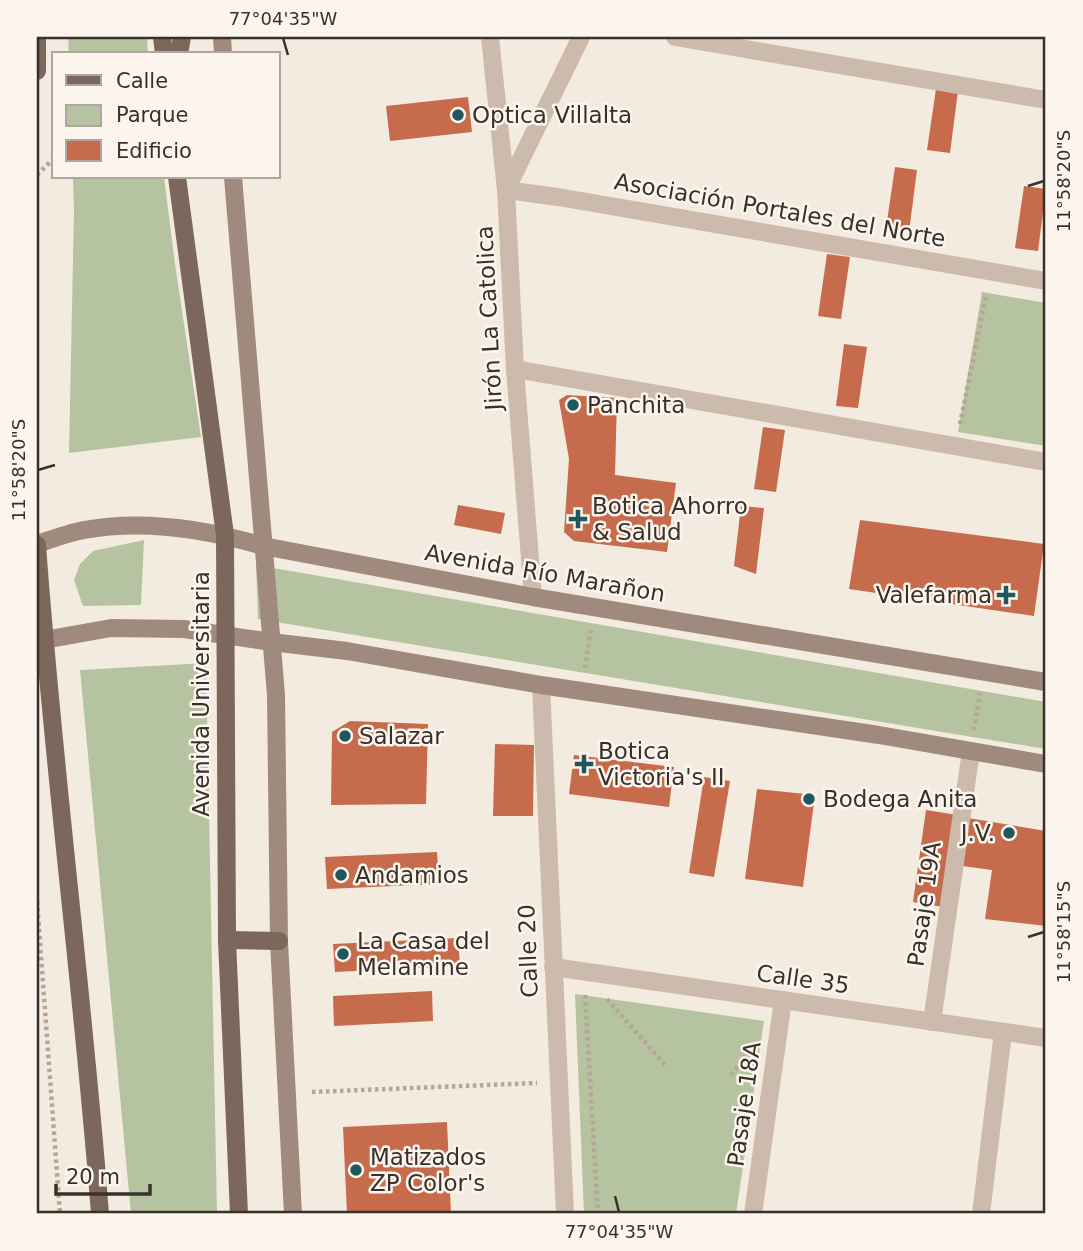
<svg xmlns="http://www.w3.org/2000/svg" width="1083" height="1251" font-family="'DejaVu Sans',sans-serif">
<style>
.green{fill:#b6c3a0}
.building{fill:#c66c4c}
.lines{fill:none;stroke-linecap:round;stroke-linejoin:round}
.path{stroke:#b8a596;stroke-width:4.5;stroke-dasharray:3.5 3.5;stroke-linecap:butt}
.pedestrian{stroke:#ccbbac;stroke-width:18}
.minor{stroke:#ccbbac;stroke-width:18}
.secondary{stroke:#a08a7d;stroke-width:18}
.primary{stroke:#7c675c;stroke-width:18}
.ticks{fill:none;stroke:#3a302b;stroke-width:2.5}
.poi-dot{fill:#20575c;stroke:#fbf5ed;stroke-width:2.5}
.labels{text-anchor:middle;stroke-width:5;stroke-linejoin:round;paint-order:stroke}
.poi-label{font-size:23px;fill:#3a302b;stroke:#fbf5ed;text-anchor:start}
.street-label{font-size:23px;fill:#3a302b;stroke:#fbf5ed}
.neatline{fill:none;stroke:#3a302b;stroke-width:2.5}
.ticks-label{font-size:18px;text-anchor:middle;fill:#3a302b}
</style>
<rect width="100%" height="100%" fill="#f3ebe0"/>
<!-- green -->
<g class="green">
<path d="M68,37H147L148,54H69Z"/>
<path d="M73,177H164L175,264L201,437L69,453L74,210Z"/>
<path d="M982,292L1046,303V446L958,432Z"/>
<path d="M144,540L141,605L83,606L74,580L80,564L93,551Z"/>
<path d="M256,565L1046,702V749L258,619Z"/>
<path d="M206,663L217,1214H131L80,670Z"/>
<path d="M575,994L764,1021L736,1214H584Z"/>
</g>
<!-- building -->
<g class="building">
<path d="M936,89L958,91L950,153L927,150Z"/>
<path d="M468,97L472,132L390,141L386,106Z"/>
<path d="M895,167L917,170L909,232L886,228Z"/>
<path d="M1024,186L1046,189L1038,251L1015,248Z"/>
<path d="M827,254L850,257L841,319L818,316Z"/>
<path d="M844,344L867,347L858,408L836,406Z"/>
<path d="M567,395L617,398L615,475L676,483L667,552L574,541L564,532L569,459L559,400Z"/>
<path d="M763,427L785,430L776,492L754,489Z"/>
<path d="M458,505L505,513L501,534L454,525Z"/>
<path d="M741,506L764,508L756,574L734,566Z"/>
<path d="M860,520L1044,544L1034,616L849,589Z"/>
<path d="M350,721L428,724L426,804L331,805L332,732Z"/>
<path d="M495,744L534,745L533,816H493Z"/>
<path d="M574,755L674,767L669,807L569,794Z"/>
<path d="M704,777L730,781L714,877L689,873Z"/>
<path d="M757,789L815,795L803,887L745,879Z"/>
<path d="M926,810L957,815L943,907L913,902Z"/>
<path d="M968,818L1046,831V926L985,919L992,870L962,866Z"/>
<path d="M437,852L439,884L327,889L325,857Z"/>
<path d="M458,938L460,966L335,972L333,944Z"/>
<path d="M432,991L433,1021L334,1026L333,996Z"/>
<path d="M447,1122L451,1214H347L343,1127Z"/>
</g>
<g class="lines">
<!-- path -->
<g class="path">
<path d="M37,175L54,158"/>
<path d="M960,424L986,296"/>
<path d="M585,668L591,629"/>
<path d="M974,730L980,693"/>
<path d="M37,901L60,1214"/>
<path d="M585,995L598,1214"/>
<path d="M607,999L665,1065"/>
<path d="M731,1075L750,1050"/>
<path d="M312,1092L537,1083"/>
</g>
<!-- pedestrian -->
<path class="pedestrian" d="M932,1022L971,751"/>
<!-- minor -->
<g class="minor">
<path d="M490,37L506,190L515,369L533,597"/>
<path d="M581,37L506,190L558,197L1046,281"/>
<path d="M675,37L1046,100"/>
<path d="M515,369L1046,462"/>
<path d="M541,685L565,1214"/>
<path d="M553,967L1046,1038"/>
<path d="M753,1214L783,1000"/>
<path d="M981,1214L1003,1032"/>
</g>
<!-- secondary -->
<g class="secondary">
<path d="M222,37L223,54"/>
<path d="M233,177L276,695L279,941L293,1214"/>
<path d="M37,544C52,539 68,533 84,530C143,519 206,529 263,546L533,597L1046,682"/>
<path d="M44,640L111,628L184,629L271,642L347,651L541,685L879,735L1046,764"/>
</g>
<!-- primary -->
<g class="primary">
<path d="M162,37L164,54"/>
<path d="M179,54L182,37"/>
<path d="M37,71V37"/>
<path d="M177,177L225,535L227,940L239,1214"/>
<path d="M37,545C53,768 83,991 100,1214"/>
<path d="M227,940L279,941"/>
</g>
</g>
<!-- ticks -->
<path class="ticks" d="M283,38L288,55M1028,186L1044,181M38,470L55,465M1028,937L1044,932M615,1196L619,1212"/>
<!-- markers -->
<g class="poi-dot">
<circle cx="458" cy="115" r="7"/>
<circle cx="573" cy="405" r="7"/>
<path d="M574.5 508.5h7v7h7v7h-7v7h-7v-7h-7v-7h7z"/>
<path d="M1002.5 584.5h7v7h7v7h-7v7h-7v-7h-7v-7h7z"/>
<circle cx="345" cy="736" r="7"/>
<path d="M580.5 753.5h7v7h7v7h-7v7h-7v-7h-7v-7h7z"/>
<circle cx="809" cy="799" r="7"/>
<circle cx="1009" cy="833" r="7"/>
<circle cx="341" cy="875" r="7"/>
<circle cx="343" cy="954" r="7"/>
<circle cx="356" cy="1170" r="7"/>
</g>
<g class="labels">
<!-- poi labels -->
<g class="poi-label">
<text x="472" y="123">Optica Villalta</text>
<text x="587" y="413">Panchita</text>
<text x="592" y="514">Botica Ahorro<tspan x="592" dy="26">&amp; Salud</tspan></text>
<text x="992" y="603" text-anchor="end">Valefarma</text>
<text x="359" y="744">Salazar</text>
<text x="598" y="759">Botica<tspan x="598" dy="26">Victoria's II</tspan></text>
<text x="823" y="807">Bodega Anita</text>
<text x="995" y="841" text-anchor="end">J.V.</text>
<text x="355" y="883">Andamios</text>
<text x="357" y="949">La Casa del<tspan x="357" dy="26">Melamine</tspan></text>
<text x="370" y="1165">Matizados<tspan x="370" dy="26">ZP Color's</tspan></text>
</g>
<!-- street labels -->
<g class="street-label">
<text transform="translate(780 210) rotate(10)" y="8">Asociación Portales del Norte</text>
<text transform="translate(489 318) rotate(-93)" y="8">Jirón La Catolica</text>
<text transform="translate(545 573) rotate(10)" y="8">Avenida Río Marañon</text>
<text transform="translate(201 694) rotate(-90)" y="8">Avenida Universitaria</text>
<text transform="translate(924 904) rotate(-82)" y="8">Pasaje 19A</text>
<text transform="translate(528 951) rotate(-92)" y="8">Calle 20</text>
<text transform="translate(803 979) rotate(8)" y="8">Calle 35</text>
<text transform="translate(744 1104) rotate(-82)" y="8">Pasaje 18A</text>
</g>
</g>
<!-- border -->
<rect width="1083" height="1251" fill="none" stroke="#fbf5ed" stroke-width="77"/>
<!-- legend -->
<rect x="52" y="52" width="228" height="126" fill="#fbf5ed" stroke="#aea69f" stroke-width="2"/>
<rect x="66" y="75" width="35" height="10" fill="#7c675c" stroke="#aea69f" stroke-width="2"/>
<text x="116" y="88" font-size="21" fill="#3a302b">Calle</text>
<rect x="66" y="105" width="35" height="21" fill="#b6c3a0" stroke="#aea69f" stroke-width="2"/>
<text x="116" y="122" font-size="21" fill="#3a302b">Parque</text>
<rect x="66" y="140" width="35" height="21" fill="#c66c4c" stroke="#aea69f" stroke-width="2"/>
<text x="116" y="158" font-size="21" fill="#3a302b">Edificio</text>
<!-- scale -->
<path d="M56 1184v10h94v-10" fill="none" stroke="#3a302b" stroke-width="3.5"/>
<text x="66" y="1184" font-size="21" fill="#3a302b" stroke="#fbf5ed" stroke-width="5" paint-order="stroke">20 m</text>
<rect x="38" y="38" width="1006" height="1174" class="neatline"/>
<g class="ticks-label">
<text x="283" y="25">77°04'35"W</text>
<text transform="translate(1064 181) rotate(-90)" y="6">11°58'20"S</text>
<text transform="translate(19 470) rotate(-90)" y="6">11°58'20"S</text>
<text transform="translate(1064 932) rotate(-90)" y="6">11°58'15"S</text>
<text x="619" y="1238">77°04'35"W</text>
</g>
</svg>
